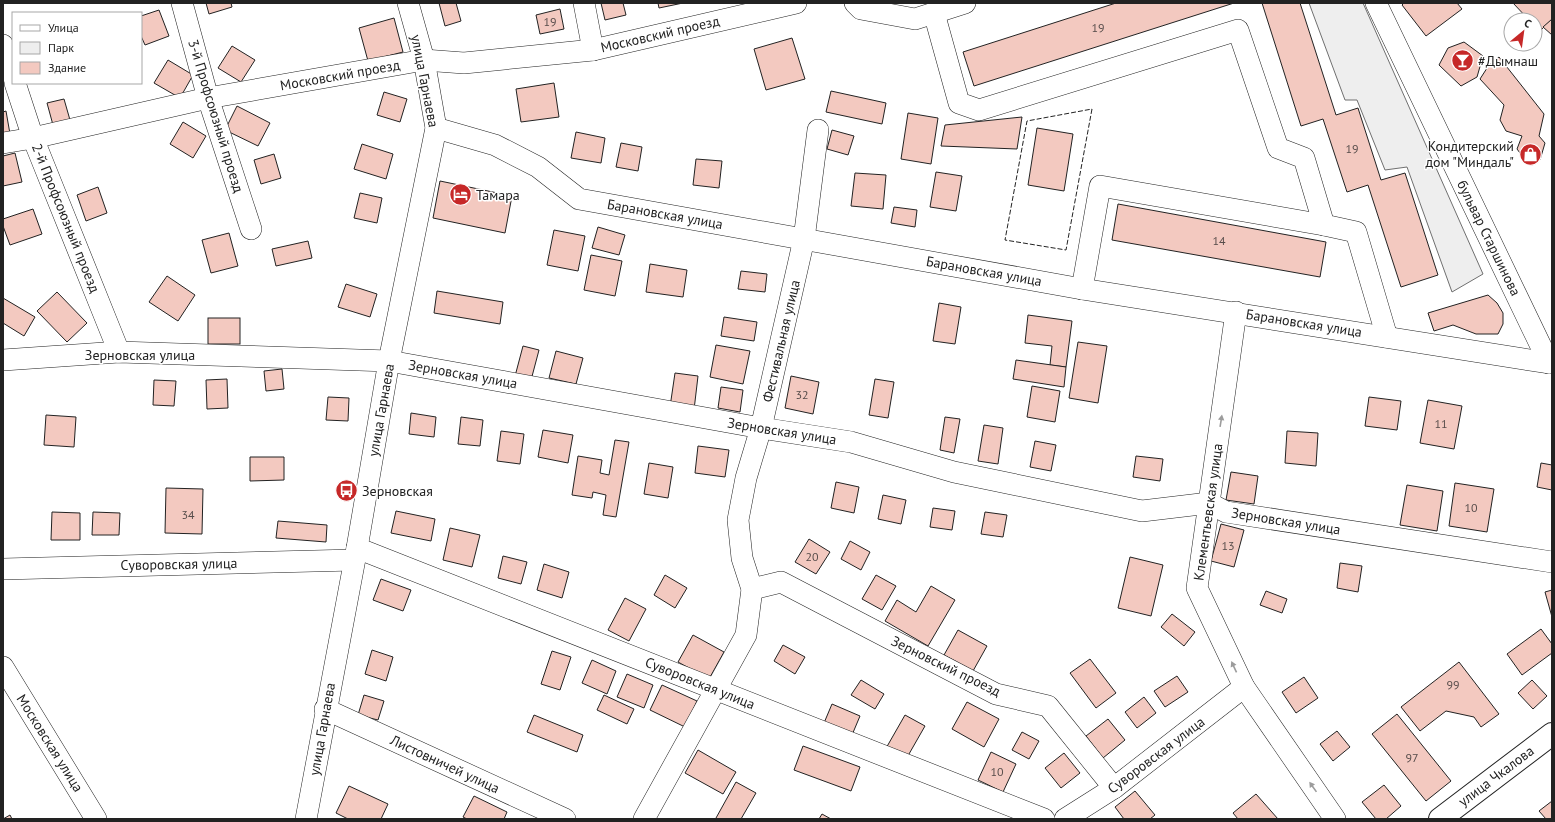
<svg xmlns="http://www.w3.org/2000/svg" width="1555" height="822" font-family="'PT Sans',sans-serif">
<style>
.green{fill:#eee;stroke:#6f6f6f}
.building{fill:#f3c9c0;stroke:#222}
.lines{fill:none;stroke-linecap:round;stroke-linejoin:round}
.minor-casing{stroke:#222;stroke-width:22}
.major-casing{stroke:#222;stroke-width:24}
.minor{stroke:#fff;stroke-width:21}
.major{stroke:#fff;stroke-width:22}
.fence{stroke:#222;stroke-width:1;stroke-dasharray:5 2;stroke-linecap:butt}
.oneway{fill:#9c9c9c}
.labels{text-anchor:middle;stroke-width:3;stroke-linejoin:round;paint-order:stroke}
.number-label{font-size:12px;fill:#564c4a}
.street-label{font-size:14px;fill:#222;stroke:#fff}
.poi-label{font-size:14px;fill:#222;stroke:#fff;text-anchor:start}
</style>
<rect width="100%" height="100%" fill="#fff"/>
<!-- green -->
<path class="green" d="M1309,3H1363L1483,274L1452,292L1407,167L1385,170L1357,100H1345Z"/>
<!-- building -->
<g class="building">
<path d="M206,3H231L232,7L209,14Z"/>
<path d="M439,3H456L461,21L445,26Z"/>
<path d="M601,3H623L626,15L605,20Z"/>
<path d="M658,3H683L659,8Z"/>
<path d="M1116,3H1234L974,86L963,52Z"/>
<path d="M1262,3H1300L1336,115L1358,108L1381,180L1405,173L1438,275L1401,287L1368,185L1347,192L1323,119L1301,126Z"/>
<path d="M1404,3H1457L1462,9L1426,36L1402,5Z"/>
<path d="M1513,3H1552V19L1540,31L1535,26V20H1529Z"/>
<path d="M560,9L564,29L540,34L536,15Z"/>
<path d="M159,10L169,36L145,45L141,36V16Z"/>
<path d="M394,18L403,52L368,61L359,28Z"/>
<path d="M1552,19V35L1543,27Z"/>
<path d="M792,38L805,79L766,90L754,49Z"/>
<path d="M1464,42L1483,56L1477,77L1461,86L1439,65L1448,48Z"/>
<path d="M232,46L255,60L241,82L218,68Z"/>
<path d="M1499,57L1544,114L1539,136L1545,143L1540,160L1526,161L1517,149L1522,136L1506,131L1500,120L1504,105L1480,79L1489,65Z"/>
<path d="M168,60L193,75L180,98L154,83Z"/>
<path d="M554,83L559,117L521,122L516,89Z"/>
<path d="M831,91L886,103L882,124L826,112Z"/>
<path d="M384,92L407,99L400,122L377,115Z"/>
<path d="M64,99L70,120L53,125L47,103Z"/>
<path d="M237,106L270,123L258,146L225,130Z"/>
<path d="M6,111L10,134L3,135V112Z"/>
<path d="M908,113L938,118L931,164L901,159Z"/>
<path d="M1022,117L1017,149L941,146L945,125Z"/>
<path d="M183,122L206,136L193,158L170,144Z"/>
<path d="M1037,128L1073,134L1064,191L1028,185Z"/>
<path d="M832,130L854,136L848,155L827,149Z"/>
<path d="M576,132L605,138L601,163L571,158Z"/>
<path d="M621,143L642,147L638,171L616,167Z"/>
<path d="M362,144L393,154L386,179L354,169Z"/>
<path d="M15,153L22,182L3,186V156Z"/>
<path d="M274,154L281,178L261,184L254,160Z"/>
<path d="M696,159L722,161L719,188L693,185Z"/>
<path d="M936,172L962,176L956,211L930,207Z"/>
<path d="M855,173L886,175L883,209L851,206Z"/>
<path d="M440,181L512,196L505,233L433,218Z"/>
<path d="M98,187L107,213L86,221L77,195Z"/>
<path d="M360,193L382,198L377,223L354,218Z"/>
<path d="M1118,204L1326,242L1320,277L1112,240Z"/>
<path d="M894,207L917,210L915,227L891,223Z"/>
<path d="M33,209L42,234L10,245L3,226V219Z"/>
<path d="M598,227L625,235L619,255L592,248Z"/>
<path d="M554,230L585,236L578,271L547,265Z"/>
<path d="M229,233L238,266L211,273L202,240Z"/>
<path d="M308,241L312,258L276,266L272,249Z"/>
<path d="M591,255L622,261L615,296L584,290Z"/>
<path d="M650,264L687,270L683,297L646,292Z"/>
<path d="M741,271L767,274L765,292L738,289Z"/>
<path d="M167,276L195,295L178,321L149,302Z"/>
<path d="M346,284L377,294L370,317L338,307Z"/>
<path d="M437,291L503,302L500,324L434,313Z"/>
<path d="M57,292L87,323L67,342L37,311Z"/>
<path d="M1488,295L1497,303L1503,313V324L1498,334H1476L1453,325L1434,331L1428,313Z"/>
<path d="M3,298L35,317L24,336L3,323Z"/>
<path d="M939,303L961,307L955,344L933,341Z"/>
<path d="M1028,315L1072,321L1066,367L1050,365L1052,346L1025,343Z"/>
<path d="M724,317L757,322L754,341L721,336Z"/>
<rect x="208" y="318" width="32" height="26"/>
<path d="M1078,342L1107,346L1098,403L1069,398Z"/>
<path d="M716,345L750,351L743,384L710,377Z"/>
<path d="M523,346L539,350L530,384L514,380Z"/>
<path d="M556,351L583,358L576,384L549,378Z"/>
<path d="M1016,360L1066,367L1064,387L1013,379Z"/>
<path d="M282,369L284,389L266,391L264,371Z"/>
<path d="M675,373L698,376L694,410L670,407Z"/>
<path d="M791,376L819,382L813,414L785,408Z"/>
<path d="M227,379L228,408L207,409L206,380Z"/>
<path d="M875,379L894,382L888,418L869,415Z"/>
<path d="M154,380L176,381L174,406L153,405Z"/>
<path d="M1032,386L1060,391L1055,422L1027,417Z"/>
<path d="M721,387L743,390L740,412L718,408Z"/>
<path d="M328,397L349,398L348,421L326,420Z"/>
<path d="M1369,397L1401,401L1397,430L1365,426Z"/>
<path d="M1428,400L1462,406L1454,449L1420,443Z"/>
<path d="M411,413L436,417L434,437L409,434Z"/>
<path d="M46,415L76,417L74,447L44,445Z"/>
<path d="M461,417L483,420L480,446L458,444Z"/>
<path d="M945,417L960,419L954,453L940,450Z"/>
<path d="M984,425L1003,428L998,464L978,461Z"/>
<path d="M543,430L573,435L568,463L538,457Z"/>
<path d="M501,431L524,434L520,464L497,461Z"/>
<path d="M1287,431L1318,433L1316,466L1285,463Z"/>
<path d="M615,440L629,442L616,517L603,515L606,495L593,492L592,498L572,495L578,456L602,460L600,473L609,475Z"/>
<path d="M1035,441L1056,445L1051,471L1030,467Z"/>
<path d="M698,446L729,450L725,477L695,473Z"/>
<path d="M1136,456L1163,459L1160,481L1133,477Z"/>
<path d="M250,457H284V480L250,481Z"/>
<path d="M649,463L673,467L668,498L644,494Z"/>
<path d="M1541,463L1552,465V490L1537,487Z"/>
<path d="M1231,472L1258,476L1254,504L1226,500Z"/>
<path d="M836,482L859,487L854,513L831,508Z"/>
<path d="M1455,483L1494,489L1487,532L1449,526Z"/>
<path d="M1407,485L1443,491L1437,531L1400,525Z"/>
<path d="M166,488L203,489L202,534L165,533Z"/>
<path d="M883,495L906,500L901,524L878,519Z"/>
<path d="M933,508L955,511L952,530L930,527Z"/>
<path d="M396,511L435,519L431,541L391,533Z"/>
<path d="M52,512L80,513V540H51Z"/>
<path d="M93,512L120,513L119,535H92Z"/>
<path d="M985,512L1007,515L1003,537L981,534Z"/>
<path d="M278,521L327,525L326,542L276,538Z"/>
<path d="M1221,524L1244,530L1234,567L1211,561Z"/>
<path d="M450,528L480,535L472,567L443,560Z"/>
<path d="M809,539L830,552L816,574L795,562Z"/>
<path d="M850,541L870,552L861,570L841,559Z"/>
<path d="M503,556L527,562L521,584L498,578Z"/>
<path d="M1130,557L1163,565L1151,616L1118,608Z"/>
<path d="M1340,563L1362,566L1358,592L1337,588Z"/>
<path d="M544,564L569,572L562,598L537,590Z"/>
<path d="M665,575L687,588L675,608L654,595Z"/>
<path d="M876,575L896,586L882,610L862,599Z"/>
<path d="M381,579L411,590L403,611L373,600Z"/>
<path d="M931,586L955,600L928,646L885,621L897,600L916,612Z"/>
<path d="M1552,590V617L1545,592Z"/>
<path d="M1266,591L1287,599L1282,613L1260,605Z"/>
<path d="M625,598L646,609L629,641L608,630Z"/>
<path d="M1172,614L1195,632L1184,646L1161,627Z"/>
<path d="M1541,629L1552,644V653L1522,675L1507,654Z"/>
<path d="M958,630L987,646L973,671L944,655Z"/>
<path d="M693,635L724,652L709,679L678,662Z"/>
<path d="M783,645L805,657L795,674L774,661Z"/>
<path d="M372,650L393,657L386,681L365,674Z"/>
<path d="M552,651L571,657L560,690L541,684Z"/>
<path d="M1090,659L1116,693L1096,708L1070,673Z"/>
<path d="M592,660L616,671L607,694L582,683Z"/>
<path d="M1459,662L1499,714L1481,727L1474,717L1446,711L1420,731L1401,707Z"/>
<path d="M627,674L653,685L644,708L617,697Z"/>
<path d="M1177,676L1188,692L1165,707L1154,691Z"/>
<path d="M1304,677L1318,698L1296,713L1282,692Z"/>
<path d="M861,680L884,694L875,709L851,695Z"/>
<path d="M1532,680L1547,696L1533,709L1518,693Z"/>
<path d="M662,685L697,701L685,727L650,710Z"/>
<path d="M364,695L384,701L378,720L358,715Z"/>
<path d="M604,695L634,709L627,724L597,710Z"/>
<path d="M1144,697L1156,713L1137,728L1125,712Z"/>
<path d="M967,702L999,719L984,747L952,729Z"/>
<path d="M832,704L860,716L852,735L824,723Z"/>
<path d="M1397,714L1451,781L1426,801L1372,734Z"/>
<path d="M534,715L583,735L577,752L527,732Z"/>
<path d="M905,715L925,726L905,761L885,750Z"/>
<path d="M1108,719L1125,740L1103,758L1086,736Z"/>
<path d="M1337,731L1350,747L1333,761L1320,744Z"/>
<path d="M1022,732L1039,741L1029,759L1012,750Z"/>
<path d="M803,746L860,767L851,791L794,770Z"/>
<path d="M698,750L736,772L723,794L685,773Z"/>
<path d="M991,752L1016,764L1003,792L978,780Z"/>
<path d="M1064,753L1080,773L1061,788L1045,768Z"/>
<path d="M736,782L756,793L741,819H717L716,818Z"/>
<path d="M1384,785L1401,806L1386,819H1376L1362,802Z"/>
<path d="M349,786L388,804L381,819H348L336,813Z"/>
<path d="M1135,791L1155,815L1150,819H1124L1115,807Z"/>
<path d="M1256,794L1278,819H1238L1233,813Z"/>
<path d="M474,796L507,812L504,819H467L463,817Z"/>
<path d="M1552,801V819H1546L1539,811Z"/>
<path d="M822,814L831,819H819Z"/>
<path d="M10,815L12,819H3Z"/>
</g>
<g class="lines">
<defs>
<g id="minor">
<path d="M182,3L208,98L251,229"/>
<path d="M584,3L593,50"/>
<path d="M855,3L861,9L915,19L965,3"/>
<path d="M1376,3L1549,363H1552"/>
<path d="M934,13L959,103L979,110L1238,30L1278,148L1304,158L1324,225L1356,232L1387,337"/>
<path d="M3,45L13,76"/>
<path d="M15,83L33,138L119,352"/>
<path d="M436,128L495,145L538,167L579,199L1082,289L1549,363"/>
<path d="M3,143L33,138L208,98L424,60L464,63L593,50L796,3"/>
<path d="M1082,289L1100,186L1324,225"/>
<path d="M1236,312L1197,588L1244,687L1335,819"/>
<path d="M3,360L119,352L389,361L761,428L851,442L954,472L1142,511L1209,503L1226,512L1552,562"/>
<path d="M357,548L1044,819"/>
<path d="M3,569L354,560"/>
<path d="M752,589L781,582L996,694L1048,706L1114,788"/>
<path d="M3,667L96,819"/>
<path d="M325,709L565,819"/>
<path d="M306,819L357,548L389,361L436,128L424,60L408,3"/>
<path d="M644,819L746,635L752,589L742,558L738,520L746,478L761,428L804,239L818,130"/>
<path d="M1065,819L1114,788L1244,687"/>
</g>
<path id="major" d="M1440,819L1552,734"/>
</defs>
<!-- minor casing -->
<use href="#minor" class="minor-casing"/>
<!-- major casing -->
<use href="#major" class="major-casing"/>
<!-- minor -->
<use href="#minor" class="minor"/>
<!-- major -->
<use href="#major" class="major"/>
<!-- fence -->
<path class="fence" d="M1092,109L1066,250L1005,240L1027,121Z"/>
</g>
<!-- one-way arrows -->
<defs><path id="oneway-solid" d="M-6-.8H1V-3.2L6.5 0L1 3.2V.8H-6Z"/></defs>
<g class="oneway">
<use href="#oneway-solid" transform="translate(1221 421) rotate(-81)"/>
<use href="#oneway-solid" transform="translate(1234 667) rotate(-115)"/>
<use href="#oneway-solid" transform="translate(1313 787) rotate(-125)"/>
</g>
<!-- icons -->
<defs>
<symbol id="bar-disc" viewBox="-11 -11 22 22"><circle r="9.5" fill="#c62828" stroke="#fff"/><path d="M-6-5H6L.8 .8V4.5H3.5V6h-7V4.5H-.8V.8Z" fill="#fff"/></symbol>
<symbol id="shop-disc" viewBox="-11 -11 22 22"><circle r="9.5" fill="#c62828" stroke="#fff"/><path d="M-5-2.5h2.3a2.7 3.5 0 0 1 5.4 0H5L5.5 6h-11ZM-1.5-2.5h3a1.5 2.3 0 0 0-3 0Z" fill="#fff"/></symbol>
<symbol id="hotel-disc" viewBox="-11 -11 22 22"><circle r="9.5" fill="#c62828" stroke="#fff"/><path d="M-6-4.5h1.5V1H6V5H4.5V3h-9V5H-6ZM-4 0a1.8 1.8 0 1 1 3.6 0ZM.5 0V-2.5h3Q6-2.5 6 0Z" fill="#fff"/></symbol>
<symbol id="bus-disc" viewBox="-11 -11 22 22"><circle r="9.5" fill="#c62828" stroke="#fff"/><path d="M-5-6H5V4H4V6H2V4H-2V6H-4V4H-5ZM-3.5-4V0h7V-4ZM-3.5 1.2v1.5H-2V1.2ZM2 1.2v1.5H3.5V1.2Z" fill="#fff"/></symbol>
</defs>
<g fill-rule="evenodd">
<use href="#bar-disc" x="1450" y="48" width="25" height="25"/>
<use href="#shop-disc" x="1518" y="142" width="25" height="25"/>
<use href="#hotel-disc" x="448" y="182" width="25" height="25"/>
<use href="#bus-disc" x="334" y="478" width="25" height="25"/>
</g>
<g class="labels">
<!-- number labels -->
<g class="number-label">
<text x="550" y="26">19</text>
<text x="1098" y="32">19</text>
<text x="1352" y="153">19</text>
<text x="1219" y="245">14</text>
<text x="802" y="399">32</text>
<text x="1441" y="428">11</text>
<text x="1471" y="512">10</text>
<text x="188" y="519">34</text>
<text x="1228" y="550">13</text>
<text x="812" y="561">20</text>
<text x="1453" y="689">99</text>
<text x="1412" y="762">97</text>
<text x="997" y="776">10</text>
</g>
<!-- street labels -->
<g class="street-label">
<text transform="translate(660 34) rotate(-13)" y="5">Московский проезд</text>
<text transform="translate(340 75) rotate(-10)" y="5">Московский проезд</text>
<text transform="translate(425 81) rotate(79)" y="5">улица Гарнаева</text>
<text transform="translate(216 116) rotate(73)" y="5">3-й Профсоюзный проезд</text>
<text transform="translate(665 214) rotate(10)" y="5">Барановская улица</text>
<text transform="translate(66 218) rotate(68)" y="5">2-й Профсоюзный проезд</text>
<text transform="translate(1489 238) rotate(64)" y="5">бульвар Старшинова</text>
<text transform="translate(984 271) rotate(10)" y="5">Барановская улица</text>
<text transform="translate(1304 323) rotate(9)" y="5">Барановская улица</text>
<text transform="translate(781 341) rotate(-77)" y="5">Фестивальная улица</text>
<text x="140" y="360">Зерновская улица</text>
<text transform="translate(463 374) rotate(10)" y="5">Зерновская улица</text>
<text transform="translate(381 410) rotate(-80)" y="5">улица Гарнаева</text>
<text transform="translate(782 431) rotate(9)" y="5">Зерновская улица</text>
<text transform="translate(1208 512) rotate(-82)" y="5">Клементьевская улица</text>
<text transform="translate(1286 521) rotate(9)" y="5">Зерновская улица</text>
<text transform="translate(179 564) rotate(-1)" y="5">Суворовская улица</text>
<text transform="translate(946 666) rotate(26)" y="5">Зерновский проезд</text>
<text transform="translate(700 683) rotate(22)" y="5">Суворовская улица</text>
<text transform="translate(322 729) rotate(-80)" y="5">улица Гарнаева</text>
<text transform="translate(50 743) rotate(58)" y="5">Московская улица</text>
<text transform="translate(1156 755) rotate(-37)" y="5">Суворовская улица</text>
<text transform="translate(445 764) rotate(25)" y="5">Листовничей улица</text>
<text transform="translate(1496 776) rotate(-37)" y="5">улица Чкалова</text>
</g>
<!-- poi labels -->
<g class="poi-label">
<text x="1478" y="66">#Дымнаш</text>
<text x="1514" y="151" text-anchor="end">Кондитерский<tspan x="1514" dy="16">дом "Миндаль"</tspan></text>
<text x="476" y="200">Тамара</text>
<text x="362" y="496">Зерновская</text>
</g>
</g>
<!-- border -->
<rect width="1555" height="822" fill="none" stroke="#222222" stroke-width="8"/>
<!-- legend -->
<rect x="12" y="12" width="130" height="72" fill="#ffffff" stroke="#a7a7a7"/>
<rect x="20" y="25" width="20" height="6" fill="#ffffff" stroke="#a7a7a7"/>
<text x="48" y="32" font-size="12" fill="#222222">Улица</text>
<rect x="20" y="42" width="20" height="12" fill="#eeeeee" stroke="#a7a7a7"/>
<text x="48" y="52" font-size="12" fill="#222222">Парк</text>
<rect x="20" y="62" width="20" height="12" fill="#f3c9c0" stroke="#a7a7a7"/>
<text x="48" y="72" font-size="12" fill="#222222">Здание</text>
<!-- north arrow -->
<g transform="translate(1523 32) rotate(29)"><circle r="19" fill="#ffffff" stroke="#a7a7a7"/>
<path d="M0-3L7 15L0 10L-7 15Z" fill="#c62828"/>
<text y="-6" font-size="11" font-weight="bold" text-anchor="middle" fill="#222222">С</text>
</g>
</svg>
